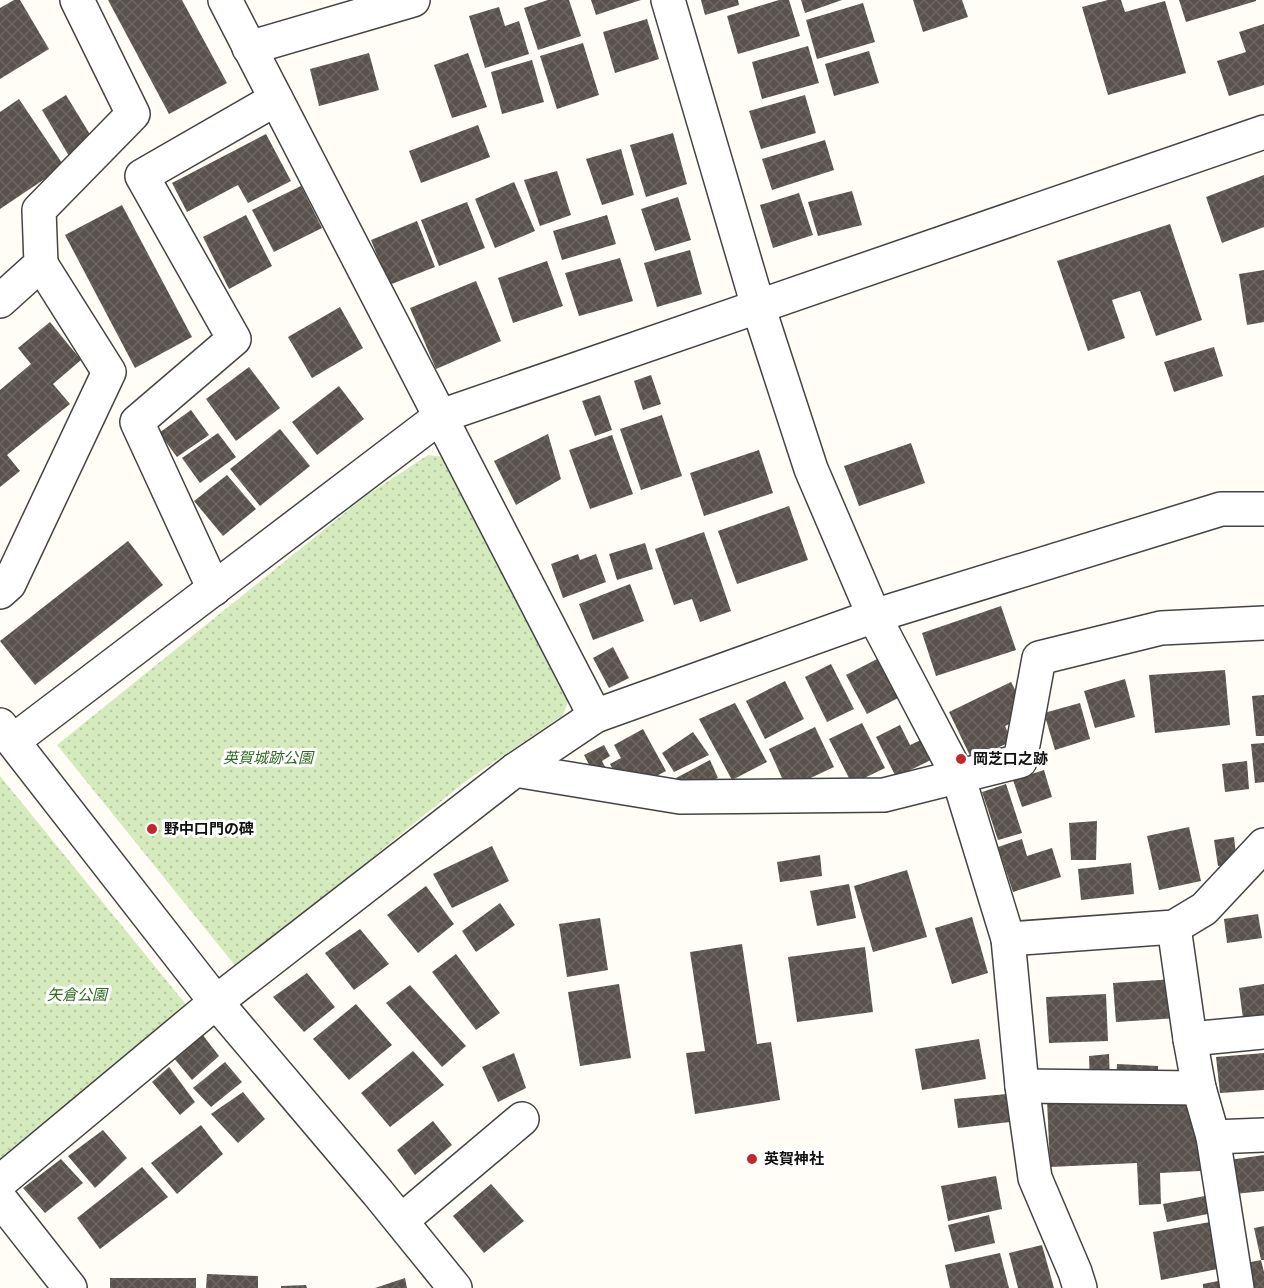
<svg xmlns="http://www.w3.org/2000/svg" width="1264" height="1288" font-family="'Source Serif 4','Noto Sans JP',serif">
<style>
.park{fill:url(#park-dots)}
.building{fill:url(#building-cross-hatch)}
.lines{fill:none;stroke-linecap:round;stroke-linejoin:round}
.minor-casing{stroke:#444;stroke-width:36}
.minor{stroke:#fff;stroke-width:33}
.poi-dot{fill:#c4262e;stroke:#fff;stroke-width:2}
.labels{text-anchor:middle;stroke-width:6;stroke-linejoin:round;paint-order:stroke}
.park-label{font-size:15px;font-style:italic;fill:#2f6b1f;stroke:#fff}
.poi-label{font-size:15px;font-weight:bold;fill:#111;stroke:#fff;text-anchor:start}
</style>
<defs>
<pattern id="park-dots" width="8" height="8" patternUnits="userSpaceOnUse" patternTransform="scale(1.5)"><rect width="8" height="8" fill="#d5ebbd"/><path d="M2 2h.1M6 6h.1" fill="none" stroke="#b6c8a1" stroke-width="1.8" stroke-linecap="round"/></pattern>
<pattern id="building-cross-hatch" width="8" height="8" patternUnits="userSpaceOnUse" patternTransform="scale(1.5)"><rect width="8" height="8" fill="#5a524d"/><path d="M0 0l8 8M0 8l8-8" fill="none" stroke="#6d6662"/></pattern>
</defs>
<rect width="100%" height="100%" fill="#fffdf5"/>
<!-- park -->
<g class="park">
<path d="M428,455L444,457L569,699L563,715L466,781L237,968L57,745L367,495Z"/>
<path d="M0,776L188,1007L0,1158Z"/>
</g>
<!-- building -->
<g class="building">
<path d="M14,0H20L49,49L0,79V8Z"/>
<path d="M108,0H182L227,83L169,114Z"/>
<path d="M548,0H569L581,36L538,50L524,8Z"/>
<path d="M591,0H641L596,15Z"/>
<path d="M701,0H738L739,5L705,15Z"/>
<path d="M779,0H789L800,36L738,54L727,16Z"/>
<path d="M801,0H842L805,13Z"/>
<path d="M913,0H962L968,17L923,32Z"/>
<path d="M1108,0H1121L1125,12L1165,1L1186,73L1108,95L1082,7Z"/>
<path d="M1179,0H1256V1L1186,22Z"/>
<path d="M863,3L875,42L817,59L806,20Z"/>
<path d="M499,7L505,26L519,21L529,54L485,68L469,16Z"/>
<path d="M647,19L659,59L615,73L603,32Z"/>
<path d="M1264,24V85L1229,96L1217,61L1246,52L1239,32Z"/>
<path d="M583,43L599,95L557,109L540,56Z"/>
<path d="M808,46L819,83L762,99L752,62Z"/>
<path d="M869,51L879,83L834,96L825,64Z"/>
<path d="M369,53L379,90L319,106L310,69Z"/>
<path d="M468,53L487,107L452,118L434,65Z"/>
<path d="M532,60L544,102L502,114L491,72Z"/>
<path d="M66,95L94,141L69,156L42,110Z"/>
<path d="M805,95L816,133L761,149L749,111Z"/>
<path d="M19,99L64,166L0,209V112Z"/>
<path d="M478,125L490,157L421,183L409,151Z"/>
<path d="M673,133L687,184L646,197L630,145Z"/>
<path d="M266,134L291,181L248,203L238,185L187,212L172,183Z"/>
<path d="M825,140L834,170L772,190L762,159Z"/>
<path d="M621,149L634,195L602,205L586,159Z"/>
<path d="M557,171L571,215L540,226L524,180Z"/>
<path d="M1264,175V227L1222,243L1206,197Z"/>
<path d="M514,182L535,231L495,248L475,199Z"/>
<path d="M301,186L322,228L274,252L252,210Z"/>
<path d="M852,191L862,225L818,236L808,202Z"/>
<path d="M799,193L813,235L773,248L760,205Z"/>
<path d="M678,197L691,240L655,251L641,209Z"/>
<path d="M467,202L485,248L439,266L421,220Z"/>
<path d="M122,205L192,337L135,368L65,235Z"/>
<path d="M246,215L272,266L229,289L203,237Z"/>
<path d="M607,215L616,244L562,260L553,231Z"/>
<path d="M417,221L435,267L389,285L371,240Z"/>
<path d="M1170,224L1202,320L1156,336L1140,291L1112,300L1125,338L1088,351L1057,261Z"/>
<path d="M690,250L702,294L657,307L644,263Z"/>
<path d="M620,258L633,301L579,316L565,273Z"/>
<path d="M547,261L563,306L513,323L498,278Z"/>
<path d="M1264,270V322L1247,325L1239,274Z"/>
<path d="M476,281L501,341L436,369L410,308Z"/>
<path d="M340,307L363,348L312,378L288,337Z"/>
<path d="M50,322L81,360L53,384L70,404L7,455L20,471L0,487V390L31,364L18,348Z"/>
<path d="M1214,347L1223,376L1174,392L1164,362Z"/>
<path d="M249,367L280,408L236,441L206,399Z"/>
<path d="M651,375L661,404L643,410L634,381Z"/>
<path d="M339,386L364,419L317,455L292,422Z"/>
<path d="M600,395L612,430L595,436L582,401Z"/>
<path d="M191,410L209,435L177,457L159,433Z"/>
<path d="M662,415L682,476L641,490L620,429Z"/>
<path d="M280,429L310,466L260,506L230,469Z"/>
<path d="M218,433L236,457L200,483L182,458Z"/>
<path d="M548,434L561,479L516,505L494,461Z"/>
<path d="M612,435L633,494L590,509L569,450Z"/>
<path d="M911,443L925,483L859,506L844,466Z"/>
<path d="M759,450L773,493L704,516L690,473Z"/>
<path d="M227,475L256,509L223,536L194,501Z"/>
<path d="M789,506L808,560L737,584L718,531Z"/>
<path d="M704,532L731,611L700,622L692,599L674,605L655,549Z"/>
<path d="M128,541L163,585L35,685L0,641Z"/>
<path d="M645,543L653,569L617,580L609,554Z"/>
<path d="M578,554L580,560L596,554L606,582L563,598L551,564Z"/>
<path d="M630,584L644,621L593,640L579,604Z"/>
<path d="M1001,606L1016,650L936,676L922,633Z"/>
<path d="M613,647L629,678L609,688L593,658Z"/>
<path d="M883,656L904,695L867,714L846,675Z"/>
<path d="M831,664L854,709L827,722L805,677Z"/>
<path d="M1225,670L1230,725L1155,733L1149,675Z"/>
<path d="M1125,679L1135,717L1095,728L1084,691Z"/>
<path d="M785,681L804,719L765,739L746,701Z"/>
<path d="M1011,682L1022,703L1013,708L1018,720L1005,726L1012,741L972,760L949,712Z"/>
<path d="M1264,695V736H1256L1252,696Z"/>
<path d="M735,703L767,762L732,780L699,719Z"/>
<path d="M1080,703L1090,739L1055,750L1044,713Z"/>
<path d="M862,723L885,768L852,784L829,739Z"/>
<path d="M900,725L910,745L923,739L933,759L896,777L876,737Z"/>
<path d="M815,727L834,767L787,789L769,749Z"/>
<path d="M643,729L666,771L645,782L639,772L620,783L610,764L621,758L614,745Z"/>
<path d="M693,732L709,755L674,772L662,753Z"/>
<path d="M1264,743V782L1255,783L1251,744Z"/>
<path d="M604,745L610,756L602,761L608,772L596,778L584,755Z"/>
<path d="M710,760L718,778L683,789L676,778Z"/>
<path d="M1247,761L1249,789L1225,792L1222,764Z"/>
<path d="M1044,770L1052,797L1022,807L1013,780Z"/>
<path d="M1006,784L1022,833L998,840L982,792Z"/>
<path d="M1097,821L1096,860H1071L1069,823Z"/>
<path d="M1189,827L1201,881L1159,890L1147,836Z"/>
<path d="M1234,837L1237,864L1218,866L1214,840Z"/>
<path d="M1022,839L1027,856L1052,848L1061,877L1013,892L998,847Z"/>
<path d="M492,846L509,881L452,908L433,874Z"/>
<path d="M820,855L822,876L780,882L777,862Z"/>
<path d="M1131,863L1134,894L1081,900L1078,869Z"/>
<path d="M907,870L927,937L873,952L854,886Z"/>
<path d="M849,884L856,918L817,926L810,891Z"/>
<path d="M426,886L454,924L418,953L387,915Z"/>
<path d="M500,903L515,925L476,952L462,931Z"/>
<path d="M1258,914L1262,938L1227,943L1224,919Z"/>
<path d="M972,917L988,973L952,984L935,928Z"/>
<path d="M600,918L608,970L567,977L559,924Z"/>
<path d="M360,929L389,964L354,990L325,953Z"/>
<path d="M742,944L757,1044L771,1042L780,1100L695,1114L686,1053L705,1051L690,952Z"/>
<path d="M865,947L873,1012L797,1022L788,957Z"/>
<path d="M456,954L500,1013L476,1030L432,972Z"/>
<path d="M307,973L335,1007L304,1032L273,997Z"/>
<path d="M1175,979L1178,1018L1116,1022L1113,983Z"/>
<path d="M619,984L631,1058L580,1066L568,992Z"/>
<path d="M1264,984V1023L1244,1026L1239,988Z"/>
<path d="M410,985L466,1046L442,1067L386,1003Z"/>
<path d="M1106,994L1108,1041L1049,1043L1046,997Z"/>
<path d="M356,1004L392,1045L349,1080L313,1039Z"/>
<path d="M202,1034L219,1056L192,1080L173,1057Z"/>
<path d="M979,1039L986,1079L922,1090L915,1049Z"/>
<path d="M413,1051L444,1085L390,1127L361,1093Z"/>
<path d="M514,1053L526,1088L498,1102L482,1067Z"/>
<path d="M1264,1053V1090L1220,1093L1216,1057Z"/>
<path d="M1109,1054L1110,1082L1090,1083L1089,1056Z"/>
<path d="M225,1062L242,1082L211,1107L193,1088Z"/>
<path d="M1117,1064L1158,1066V1083L1116,1082Z"/>
<path d="M169,1067L195,1102L180,1115L152,1082Z"/>
<path d="M243,1092L265,1119L238,1143L211,1114Z"/>
<path d="M1197,1093L1201,1171L1160,1173L1161,1204L1139,1205L1137,1163L1050,1167L1047,1100Z"/>
<path d="M1007,1094L1010,1122L958,1128L954,1099Z"/>
<path d="M433,1121L452,1145L415,1175L397,1150Z"/>
<path d="M201,1125L223,1154L177,1194L151,1163Z"/>
<path d="M103,1130L127,1158L95,1188L68,1156Z"/>
<path d="M1264,1155V1191L1234,1194L1229,1160Z"/>
<path d="M61,1159L83,1183L45,1213L23,1188Z"/>
<path d="M142,1167L168,1197L100,1249L77,1218Z"/>
<path d="M996,1176L1002,1209L948,1221L941,1186Z"/>
<path d="M491,1184L524,1221L484,1253L453,1216Z"/>
<path d="M1205,1196L1208,1214L1167,1222L1163,1204Z"/>
<path d="M989,1215L995,1243L955,1252L948,1225Z"/>
<path d="M1216,1221L1223,1268L1161,1280L1153,1232Z"/>
<path d="M1264,1226V1260H1261L1254,1228Z"/>
<path d="M1042,1245L1054,1288H1018L1009,1253Z"/>
<path d="M1000,1253L1009,1288H950L945,1265Z"/>
<path d="M1261,1260L1264,1272V1288H1245L1241,1264Z"/>
<path d="M207,1274L258,1276V1288H206Z"/>
<rect x="110" y="1278" width="86" height="10"/>
<path d="M405,1278L407,1288H375Z"/>
<path d="M1228,1279L1229,1288H1203V1284Z"/>
<path d="M306,1285L307,1288H281V1286Z"/>
</g>
<g class="lines">
<defs>
<g id="minor">
<path d="M225,0L595,716"/>
<path d="M668,0L758,306L811,469L874,616L958,776L1008,939L1022,1086L1035,1178L1075,1272L1080,1288"/>
<path d="M249,48L413,0"/>
<path d="M0,301L41,264L39,210L133,114L77,0"/>
<path d="M214,589L137,422L234,339L142,176L276,99"/>
<path d="M0,592L9,584L109,372L41,264"/>
<path d="M0,725L216,1002L378,1193L455,1288"/>
<path d="M13,741L441,416L1264,132"/>
<path d="M515,770L680,797L884,795L1020,761L1039,658L1161,628L1264,623"/>
<path d="M1174,927L1190,1039L1199,1088L1213,1137L1237,1288"/>
<path d="M1008,939L1174,927L1204,909L1264,845"/>
<path d="M1190,1039L1264,1032"/>
<path d="M1022,1086L1199,1088"/>
<path d="M1213,1137L1264,1135"/>
<path d="M0,1182L216,1002L515,770L595,716L874,616L1221,509H1264"/>
<path d="M0,1199L70,1288"/>
<path d="M401,1221L522,1119"/>
</g>
</defs>
<!-- minor casing -->
<use href="#minor" class="minor-casing"/>
<!-- minor -->
<use href="#minor" class="minor"/>
</g>
<!-- markers -->
<g class="poi-dot">
<circle cx="961" cy="759" r="6"/>
<circle cx="152" cy="829" r="6"/>
<circle cx="752" cy="1159" r="6"/>
</g>
<g class="labels">
<!-- park labels -->
<g class="park-label">
<text x="268" y="763">英賀城跡公園</text>
<text x="77" y="1000">矢倉公園</text>
</g>
<!-- poi labels -->
<g class="poi-label">
<text x="973" y="764">岡芝口之跡</text>
<text x="164" y="834">野中口門の碑</text>
<text x="764" y="1164">英賀神社</text>
</g>
</g>
</svg>
